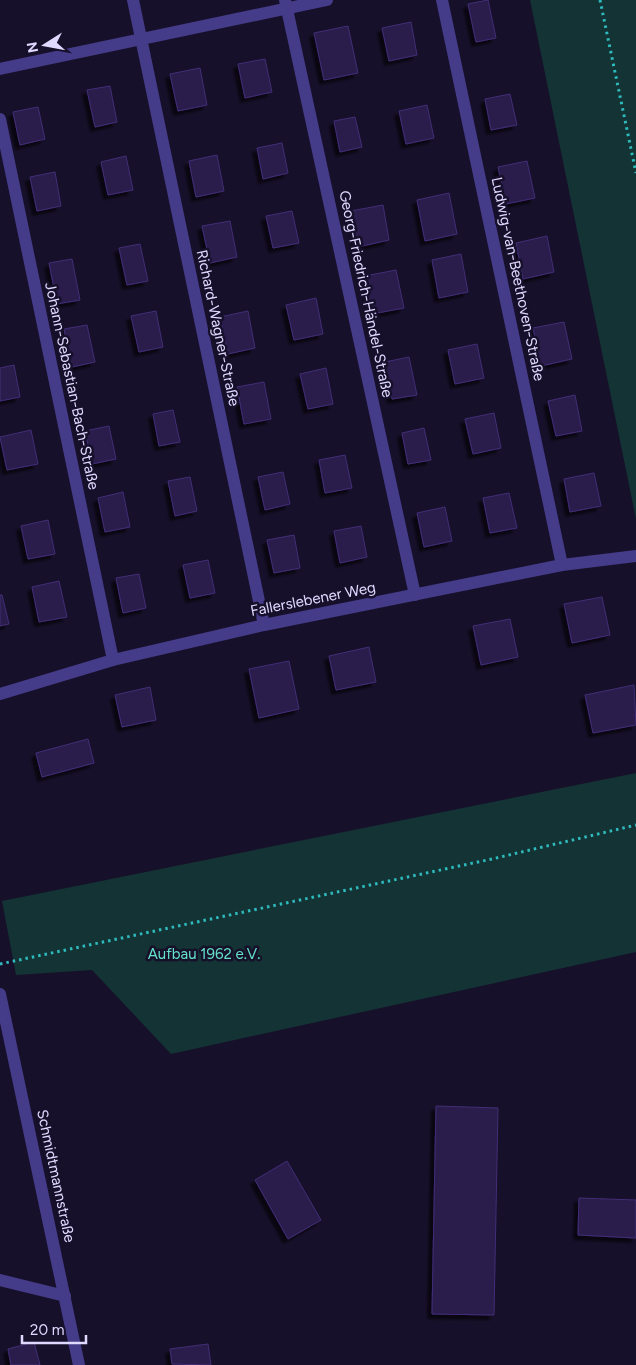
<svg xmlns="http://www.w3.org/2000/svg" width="636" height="1365" font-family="Figtree,sans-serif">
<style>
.green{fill:#133334}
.building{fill:#291c4b;stroke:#422e77;filter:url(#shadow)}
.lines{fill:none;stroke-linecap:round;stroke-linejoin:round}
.path{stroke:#2fbbbd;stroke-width:3;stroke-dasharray:2.5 4;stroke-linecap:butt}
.street{stroke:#443b89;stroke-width:12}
.labels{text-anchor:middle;stroke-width:5;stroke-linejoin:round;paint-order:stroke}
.street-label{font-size:15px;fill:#e0d9ff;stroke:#17102a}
.park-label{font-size:15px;fill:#63e2cb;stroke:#17102a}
</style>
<defs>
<filter id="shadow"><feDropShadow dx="-4.5" dy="4.5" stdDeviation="1" flood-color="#0009"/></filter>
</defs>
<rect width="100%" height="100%" fill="#17102a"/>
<!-- green -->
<g class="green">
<path d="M530,0H636V519Z"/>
<path d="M636,773V952L171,1054L92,970L16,975L2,901Z"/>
</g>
<!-- building -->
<g class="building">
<path d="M488,0L496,38L476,42L468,4Z"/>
<path d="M411,22L417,55L389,61L382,28Z"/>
<path d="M348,26L358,73L324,80L314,33Z"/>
<path d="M265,59L272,92L245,98L238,64Z"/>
<path d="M200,68L207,105L178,111L170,74Z"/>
<path d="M110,86L117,122L95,127L87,90Z"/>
<path d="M510,94L517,125L491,130L485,99Z"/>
<path d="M427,105L434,138L406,144L399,111Z"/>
<path d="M38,107L45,139L20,145L13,112Z"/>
<path d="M355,117L362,147L340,152L334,121Z"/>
<path d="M282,143L288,173L263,179L257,148Z"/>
<path d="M217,155L224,191L196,197L189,161Z"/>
<path d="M126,156L133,190L108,195L101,162Z"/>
<path d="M527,161L535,198L506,204L498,167Z"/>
<path d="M55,172L61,206L37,211L30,177Z"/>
<path d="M449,193L457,234L425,241L417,200Z"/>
<path d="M383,205L389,240L358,247L351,211Z"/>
<path d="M292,211L299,243L273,248L266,216Z"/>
<path d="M230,221L237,257L210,263L202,226Z"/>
<path d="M547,236L554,272L523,279L516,243Z"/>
<path d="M140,244L148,281L127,285L119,248Z"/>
<path d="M461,254L468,292L439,298L432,260Z"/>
<path d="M72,259L80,300L57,304L49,263Z"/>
<path d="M396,270L404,308L372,314L365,276Z"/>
<path d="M316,298L323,334L294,340L286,305Z"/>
<path d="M156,311L163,347L139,352L131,316Z"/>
<path d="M248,311L255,348L228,354L220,317Z"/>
<path d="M564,322L572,359L541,366L533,328Z"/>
<path d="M87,325L95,362L72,367L64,329Z"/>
<path d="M477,344L484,378L455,384L448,350Z"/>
<path d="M409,357L417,395L392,399L385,362Z"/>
<path d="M14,365L20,397L0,401V368Z"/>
<path d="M326,368L333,404L308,409L300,374Z"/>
<path d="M264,382L271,419L244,424L237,387Z"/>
<path d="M575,395L582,431L556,436L548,401Z"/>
<path d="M173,410L180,442L159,446L153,414Z"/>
<path d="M494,413L501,448L473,454L465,419Z"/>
<path d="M109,426L116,459L92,464L85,431Z"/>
<path d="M424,428L431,460L408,464L402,433Z"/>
<path d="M31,430L38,464L7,470L0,437Z"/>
<path d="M345,455L352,488L325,493L319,460Z"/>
<path d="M283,472L290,504L265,510L258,477Z"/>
<path d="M594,473L601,506L570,512L564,479Z"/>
<path d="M190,477L197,511L175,516L168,481Z"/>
<path d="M123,492L130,527L105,532L98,498Z"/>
<path d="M509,493L517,528L490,533L483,498Z"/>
<path d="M445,507L452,541L424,547L417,513Z"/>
<path d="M48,520L55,554L28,559L21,526Z"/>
<path d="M361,526L367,557L340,563L334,531Z"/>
<path d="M294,535L300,568L274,573L267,540Z"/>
<path d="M208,560L215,593L190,598L183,565Z"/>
<path d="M139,574L146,608L123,613L116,578Z"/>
<path d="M59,581L67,617L39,622L32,587Z"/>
<path d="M0,595H2L9,624L0,626Z"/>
<path d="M602,597L610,635L572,643L564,604Z"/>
<path d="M510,619L518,657L481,665L473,626Z"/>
<path d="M369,647L376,682L336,690L329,656Z"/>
<path d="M289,661L299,709L259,718L249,669Z"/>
<path d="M634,685L636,725L593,733L585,695Z"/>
<path d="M150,687L156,720L122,727L115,695Z"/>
<path d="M88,739L94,763L42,777L36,753Z"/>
<path d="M436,1106L498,1108L494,1315L432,1314Z"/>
<path d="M287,1161L321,1220L288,1239L255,1180Z"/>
<path d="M579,1198L636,1200V1238L578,1235Z"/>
<path d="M34,1342L40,1365H11L8,1349Z"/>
<path d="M208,1344L211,1365L172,1364L170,1349Z"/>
</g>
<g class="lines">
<!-- path -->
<g class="path">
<path d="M600,0L636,173"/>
<path d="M0,964L492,859L636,825"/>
</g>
<!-- street -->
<g class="street">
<path d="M133,0L264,625"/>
<path d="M285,0L415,595"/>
<path d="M442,0L562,565"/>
<path d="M0,69L327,0"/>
<path d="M0,119L113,660"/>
<path d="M0,694L113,660L264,625L562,565L636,556"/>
<path d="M0,994L79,1365"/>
<path d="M0,1280L65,1296"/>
</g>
</g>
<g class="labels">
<!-- street labels -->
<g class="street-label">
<text transform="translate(518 279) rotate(78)" y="5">Ludwig-van-Beethoven-Straße</text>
<text transform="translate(366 294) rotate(78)" y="5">Georg-Friedrich-Händel-Straße</text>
<text transform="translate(218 328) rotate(78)" y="5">Richard-Wagner-Straße</text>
<text transform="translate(72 386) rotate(78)" y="5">Johann-Sebastian-Bach-Straße</text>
<text transform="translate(313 599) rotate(-11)" y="5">Fallerslebener Weg</text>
<text transform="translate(56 1176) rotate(78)" y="5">Schmidtmannstraße</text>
</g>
<!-- park labels -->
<g class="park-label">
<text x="204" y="959">Aufbau 1962 e.V.</text>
</g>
</g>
<!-- north arrow -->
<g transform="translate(45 45) rotate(259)" stroke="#17102a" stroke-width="4" paint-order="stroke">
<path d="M0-4L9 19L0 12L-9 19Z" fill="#e0d9ff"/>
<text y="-8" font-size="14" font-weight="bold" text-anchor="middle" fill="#e0d9ff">N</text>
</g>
<!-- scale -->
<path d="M22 1335v8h64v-8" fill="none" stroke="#e0d9ff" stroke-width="2.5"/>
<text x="30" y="1335" font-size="15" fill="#e0d9ff" stroke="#17102a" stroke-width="4" paint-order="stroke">20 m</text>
</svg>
